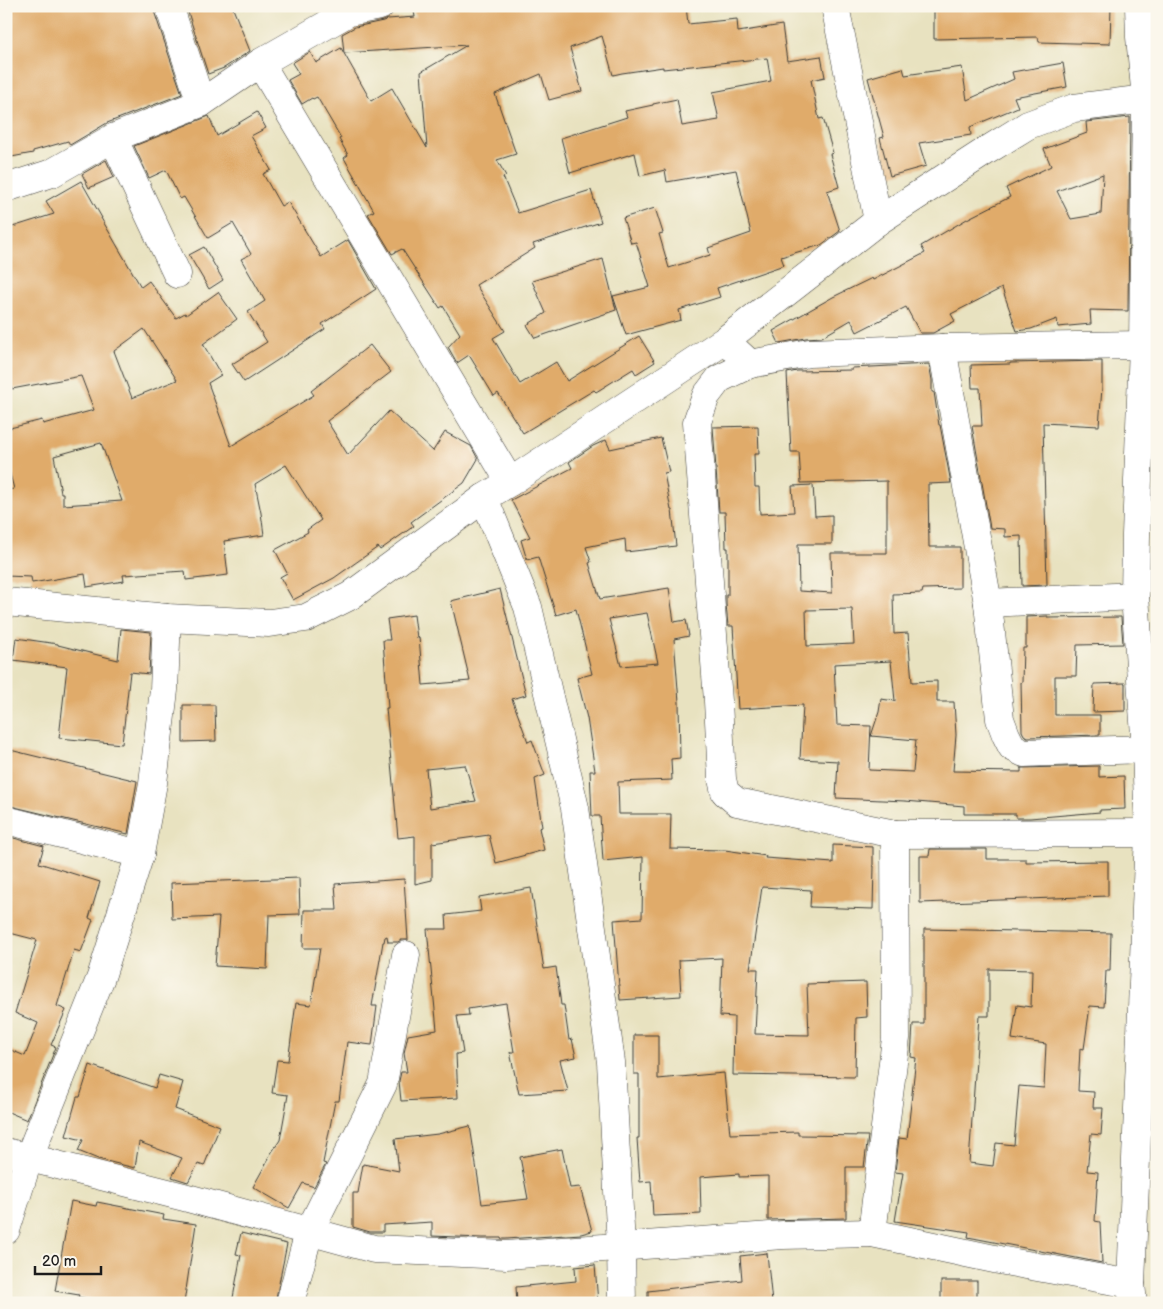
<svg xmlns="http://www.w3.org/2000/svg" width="1163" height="1309" font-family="'Balsamiq Sans',sans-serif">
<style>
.building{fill:#e0ab6a;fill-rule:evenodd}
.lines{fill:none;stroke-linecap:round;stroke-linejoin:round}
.minor-casing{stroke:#3b3a35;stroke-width:29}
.minor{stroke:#fff;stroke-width:28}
</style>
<rect width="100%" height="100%" fill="#fbf7ec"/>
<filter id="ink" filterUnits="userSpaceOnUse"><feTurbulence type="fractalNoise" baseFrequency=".02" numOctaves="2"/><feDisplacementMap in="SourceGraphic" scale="10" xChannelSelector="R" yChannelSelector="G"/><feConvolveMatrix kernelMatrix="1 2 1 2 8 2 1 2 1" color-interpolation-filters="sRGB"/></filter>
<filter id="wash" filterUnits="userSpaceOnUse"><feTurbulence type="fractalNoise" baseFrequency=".0096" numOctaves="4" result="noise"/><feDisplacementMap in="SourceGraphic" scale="20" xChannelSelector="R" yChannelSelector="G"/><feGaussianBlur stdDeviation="1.12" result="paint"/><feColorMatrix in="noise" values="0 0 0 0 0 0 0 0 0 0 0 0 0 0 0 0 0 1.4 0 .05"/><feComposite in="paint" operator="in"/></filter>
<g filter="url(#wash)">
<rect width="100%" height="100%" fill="#e8e2c0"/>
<g id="blocks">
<!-- building -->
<g class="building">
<path d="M6,6H154V11L182,94L107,123L70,145L68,141L33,151V153L6,158Z"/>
<path d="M186,6H232L250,51L224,68L208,74Z"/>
<path d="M436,6H686L688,24L737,19L738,32L782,25L787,61L821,56L825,77L811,80L819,119L823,118L833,153L830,154L839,187L827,191L840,231L821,245L781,257L784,265L717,288L720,297L679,310L681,320L626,335L613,296L650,287L636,242L631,243L623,218L655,208L663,233L659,234L669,268L710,255L708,248L751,233L736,170L667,182L665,170L640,176L635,153L570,173L561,138L627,117L625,111L653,105V104L677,99L682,126L719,120L713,92L771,81L767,58L663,69V67L622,73L613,75L602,36L570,48L582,91L549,100L541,74L495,94L516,154L497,160L506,176L503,177L518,213L591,190L601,222L533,244L535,248L476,285L505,331L493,338L520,384L556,362L567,381L639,336L655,362L636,374L633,369L596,392L594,390L523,433L498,393L494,396L469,355L457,363L448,347L460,334L443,306L440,308L402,249L392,254L368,214L374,211L344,158L348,155L339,139L341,138L317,97L313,99L312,98L302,104L288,80L299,74L292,63L310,52L316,63L341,48L371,101L392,88L427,148L421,72L467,45L344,53L342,34L355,27L383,21L388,19L415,17L414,11Z"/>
<path d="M934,6H1111L1110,44L1039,42L1038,37L934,39Z"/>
<path d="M1063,63L1067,87L1014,97L1018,107L970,127L971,135L919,143L926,166L890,176L880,138L884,137L868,78L903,68L905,75L962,67L967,100L1014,79L1012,72Z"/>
<path d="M257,112L266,128L251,136L271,170L263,174L281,206L288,202L321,257L348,240L376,289L322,324L325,329L244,382L232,364L267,342L248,312L265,301L241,259L251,254L233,223L208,238L184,197L180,199L166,170L149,178L134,146L209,116L217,136Z"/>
<path d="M1130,117L1128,311L1090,310L1091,324L1058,327L1057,319L1031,329L1017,331L1002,288L951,314L955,321L933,333H920L906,307L857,332L851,320L822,337L806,338L779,343L773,331L833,297L872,278L873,280L925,253L921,246L967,219L1010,197L1006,188L1051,166L1044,149L1087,133L1086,122ZM1103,174L1101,214L1071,219L1057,191Z"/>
<path d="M106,160L114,177L89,188L82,174Z"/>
<path d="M81,181L102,218H101L141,287L149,281L176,318L185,313L186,315L218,292L237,319L203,344L221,375L208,383L231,446L314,395L311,391L370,345L391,372L327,421L348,455L389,411L433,451L445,432L471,446L478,459L464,483L411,522L414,526L380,550L378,547L334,578L293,600L280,577L287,573L275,550L308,532L307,530L321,520L286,465L255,484L261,513L264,535L224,541L228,575L186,580L185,571L123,575L124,581L87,587L85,574L32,583L31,577L6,576V490L14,489L6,459V429L42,420L43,424L94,410L81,376L12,389L6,373V229L54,214L46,201ZM144,329L177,380L132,398L114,351ZM101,443L122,501L63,505V493H61L54,456Z"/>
<path d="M204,247L223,280L209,289L189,255Z"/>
<path d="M603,259L616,310L535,338L527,325L546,313L532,281Z"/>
<path d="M1102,361V388L1099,426L1043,423L1047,585L1022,586L1021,536L1005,537V529L990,528L972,426H982L980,388H972L971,365L1010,364V363Z"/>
<path d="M929,364L932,380V392H934L939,425H940L951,483L928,484L929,547H960V588L923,589L922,593L893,594L894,634L908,633L912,682L937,681V702H954L956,735L953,771L1021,772V768L1099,766V777L1124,776L1125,809L1100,810V812L1030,818H1016V814H964V806L905,801L836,798L838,761L800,759L803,705L738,709L733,626H728L726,604V595H728V548H726L725,512H719L713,427L758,426L759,454H754L755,487H759L760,514L794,512L792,486L813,485L815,516L832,515V544H798L799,591L832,593L831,553H887V481L801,483L799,452H791L787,373L797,371L852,370V368ZM852,609L854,644L807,646L806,610ZM891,661L895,701L881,699L879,712L871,736L916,740L913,772L869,770L871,726L837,725L834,664Z"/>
<path d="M661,438L669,472L664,473L671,510H672L676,546L626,552L625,539L586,547L591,562L589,563L600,599L669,588L674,622L686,620L689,636L674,639L679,702L680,758L671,759L672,780L618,782L619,814H671L670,849L725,850L766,856L765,858L833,863V845L873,847V866H874L873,909L810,907L811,890L762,887L750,969H758L755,1034L809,1035L807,984L866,982L867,1017L856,1018L855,1077L733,1075L734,1017L720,1016L722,958L679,960L681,996L620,1000L614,920L642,918L643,857L603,861L600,816H592L590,771H595L587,718L577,678L592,674L576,609L556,615L538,557L527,560L521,540L530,537L511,500L572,468L569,462L593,446L606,440L610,449ZM647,613L658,663L621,666L609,619Z"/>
<path d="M500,589L526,695L512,699L528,742L532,740L545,775L535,779L542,827L539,828L544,850L496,863L489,835L432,843V880L415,884V836L398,838L386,708H388L383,640H390L387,619L414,615L417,638L419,637L423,685L470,681L451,601ZM465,765L476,801L430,808L426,769Z"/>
<path d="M1048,616V618L1121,617L1123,644L1077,645L1076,676H1055V715H1100V735L1027,737L1024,735L1022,731L1021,682H1022L1023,648H1026V617Z"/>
<path d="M121,629L151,632L149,674L130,672L122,744L59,738L67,667L13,660L16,638L58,644V645L118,660Z"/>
<path d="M1125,683V711L1093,712L1094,684Z"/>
<path d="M183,705H215L216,741L183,742Z"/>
<path d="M6,749L137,781L128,834L6,805Z"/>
<path d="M6,836L44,846L39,863L100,882L89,918L93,920L81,952L74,950L57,1006L66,1010L51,1045L56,1047L27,1120L6,1111V1048L25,1056L38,1023L15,1013L37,940L6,932Z"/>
<path d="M930,849H987V859H1026V862L1108,861V896L920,903V856H929Z"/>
<path d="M299,878L300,914L269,915L267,969L215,966L219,917L172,919L171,883Z"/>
<path d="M404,879L408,940H401L398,942H388L387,936L385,937L384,942H383L372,1006H377L372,1045L347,1042L339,1101H335L323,1163L326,1164L314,1187L303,1183L289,1208L253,1187L269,1158H268L280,1140L288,1095L272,1093L277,1060L288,1061L296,1003L311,1005L320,948H303L304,910H337L335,884Z"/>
<path d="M531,888L544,969L556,967L561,1005H564L569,1040L572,1039L576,1057L560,1060L568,1091L519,1094L510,1052H514L506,1003L468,1009L469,1015L457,1016L463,1053L456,1054L458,1098L401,1101L399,1081L401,1072H407L404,1053L408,1035L437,1030L427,929H447L446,915L481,911L479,897Z"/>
<path d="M924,929L1111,933L1110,971H1106L1104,1007L1090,1006L1084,1049L1080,1048L1078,1091L1094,1092L1093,1108H1103L1101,1135L1091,1134L1087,1171L1098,1172L1095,1221L1100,1222L1102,1263L968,1237L969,1232L895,1221L903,1173L895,1172L899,1138L907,1139L916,1058L911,1057L913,1024H924ZM989,969L1032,970L1031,1007L1017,1005L1012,1039L1046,1044L1044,1088L1019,1086L1014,1145L996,1143L993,1166L969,1163L979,1016H989Z"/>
<path d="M634,1035H658V1079L724,1073L730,1134L798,1132V1135L868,1136L864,1167H846V1218L768,1220V1176L739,1177V1174L700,1177L701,1214L653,1216L651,1181L640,1182L637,1138H639V1074H634Z"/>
<path d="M90,1065L155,1088L159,1075L183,1082L175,1109L220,1126L204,1166L198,1164L188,1182L172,1177L182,1158L139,1142L135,1168L98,1159L78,1151L83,1140L66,1136L77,1097H80Z"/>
<path d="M470,1126L482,1204L528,1199L520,1157L562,1149L570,1188L580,1187L592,1231L581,1234L506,1239H501V1238H482L432,1236V1222L383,1225V1232H370L353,1227V1193H358L363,1164L399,1171L395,1139L438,1134Z"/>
<path d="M71,1201L96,1206L97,1202L164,1215L163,1219L196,1224L184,1303H109L78,1297L79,1295L55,1291Z"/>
<path d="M241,1233L287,1244L275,1303H232L241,1255L236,1254Z"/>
<path d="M767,1253L772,1303H648V1291L742,1280L740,1256Z"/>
<path d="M595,1265L598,1303H517L516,1287L576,1281L575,1267Z"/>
<rect x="941" y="1281" width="36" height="22"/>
</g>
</g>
</g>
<g filter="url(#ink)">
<use href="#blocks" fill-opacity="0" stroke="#3b3a35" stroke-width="1"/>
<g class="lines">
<defs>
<g id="minor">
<path d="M169,6L201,103"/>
<path d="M835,6L878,221"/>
<path d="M260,63L510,482"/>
<path d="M113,138L177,274"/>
<path d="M6,188L52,173L113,138L201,103L260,63L349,12L380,6"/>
<path d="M942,348L988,603L1000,719L1006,735L1012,747L1024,753L1146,749"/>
<path d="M736,351L750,364L809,353L942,348L1143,345"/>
<path d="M750,364L719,379L706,396L697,422L718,701L722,779L725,792L737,802L895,834L1149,833"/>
<path d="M484,498L528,607L575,808L611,1062L621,1246L622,1303"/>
<path d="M6,602L167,618L269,623L306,618L350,596L484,498L510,482L724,341L878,221L986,151L1028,125L1074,108L1146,99H1157"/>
<path d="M988,603L1135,596"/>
<path d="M6,820L140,854"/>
<path d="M6,1152L184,1197L374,1249L506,1255L783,1235L872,1233L999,1260L1131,1284"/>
<path d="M6,1230L29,1157L101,977L140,854L153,783L164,690L167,618"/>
<path d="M872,1233L896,1038L895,834"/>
<path d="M290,1303L309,1232L383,1084L406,955"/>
<path d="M1133,1303L1131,1284L1149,833L1146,749L1135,596L1136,535L1143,345L1146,99L1140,37L1139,6"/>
</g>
</defs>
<!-- minor casing -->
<use href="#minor" class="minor-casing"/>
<!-- minor -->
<use href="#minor" class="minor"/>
</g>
</g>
<!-- margin -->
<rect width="1163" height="1309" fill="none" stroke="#fbf7ec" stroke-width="25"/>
<!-- scale -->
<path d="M35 1266v8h66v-8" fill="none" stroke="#1c1c1c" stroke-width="2.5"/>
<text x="42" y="1266" font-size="15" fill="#1c1c1c" stroke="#fbf7ec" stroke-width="4" paint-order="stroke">20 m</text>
</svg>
